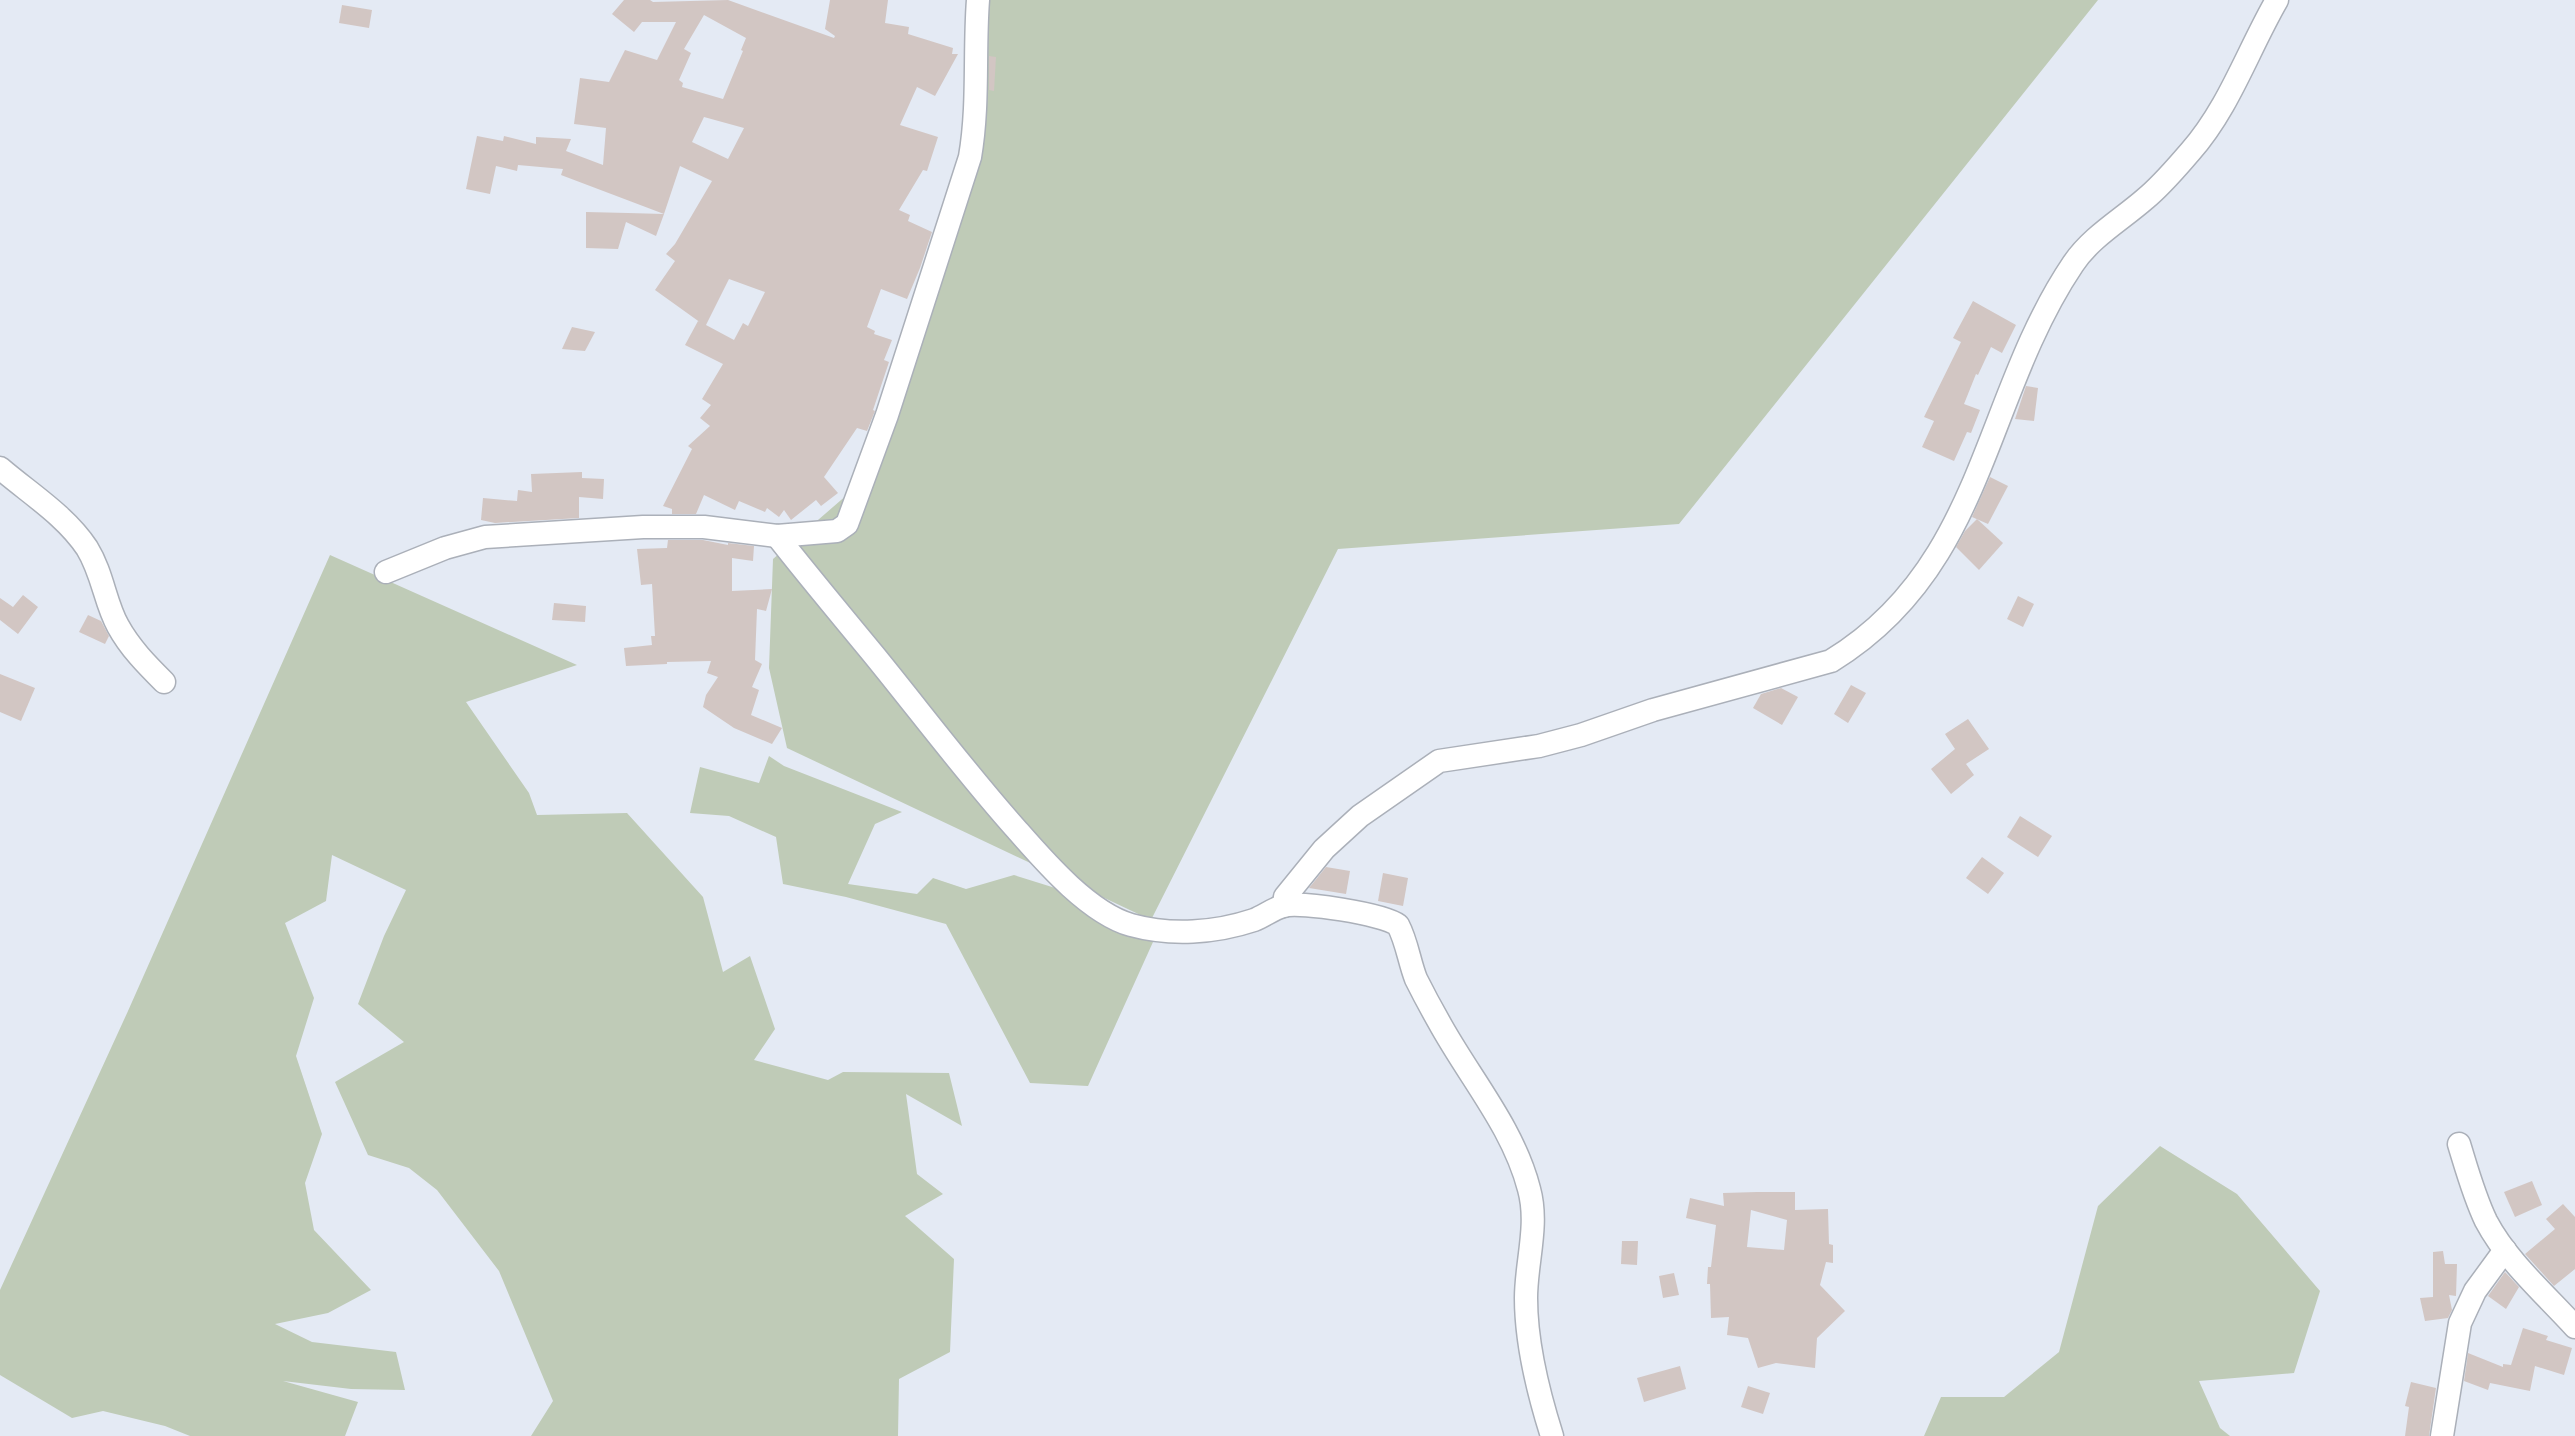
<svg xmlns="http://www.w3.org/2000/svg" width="2575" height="1436" font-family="'DM Sans',sans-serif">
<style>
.green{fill:#bfcbb7}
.building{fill:#d2c6c3;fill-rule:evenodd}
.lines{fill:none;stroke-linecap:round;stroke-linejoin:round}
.minor-casing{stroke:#abb0b9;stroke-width:25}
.minor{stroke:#fff;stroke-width:22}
</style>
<rect width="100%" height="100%" fill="#e4eaf4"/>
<!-- green -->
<g class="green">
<path d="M990,0H2098L1679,524L1338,549L1151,920L787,748L769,668L773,559L863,481L976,123Z"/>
<path d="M330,555L577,665L466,702L529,793L537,815L627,813L703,897L723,972L750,956L775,1029L754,1060L828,1080L843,1072L949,1073L962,1126L906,1094L917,1174L943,1194L905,1216L954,1259L950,1352L899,1379L898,1436H531L553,1401L499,1271L437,1190L409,1168L368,1155L335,1082L404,1042L358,1004L384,936L406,890L332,855L326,901L285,923L314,998L296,1056L322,1134L305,1183L314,1230L371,1290L328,1313L275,1324L312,1342L396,1352L405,1390L351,1389L283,1381L358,1402L345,1436H190L165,1426L103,1411L72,1418L0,1375V1290L128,1011Z"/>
<path d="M769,756L784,766L902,812L875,824L848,884L917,894L933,878L966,889L1014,875L1068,892L1153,942L1088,1086L1030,1083L946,924L846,897L783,884L776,837L729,816L690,813L700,767L759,783Z"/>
<path d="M2160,1146L2237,1194L2320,1291L2294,1373L2199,1381L2220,1428L2230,1436H1924L1941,1397H2004L2059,1352L2098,1206Z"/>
</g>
<!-- building -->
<g class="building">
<path d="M624,0H650L653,2L728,0L834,38L835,36L825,29L830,0H888L885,23L909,27L908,34L953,48L952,54H958L935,96L917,87L900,125L938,137L927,171L923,170L899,210L910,215L908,221L932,232L920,268L907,299L881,289L867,327L875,331L874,334L892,340L884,360L889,362L873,410L875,411L867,431L857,428L824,477L838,493L821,506L816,500L791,520L784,510L779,517L767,508L765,512L739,501L735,510L704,495L696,514H672V509L663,506L692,449L688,446L710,426L700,418L711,405L702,399L723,364L685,345L698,321L701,323L655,290L675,261L666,254L675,244L712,181L680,166L664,214L561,175L563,169L518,165L517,171L496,166L490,194L466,189L477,136L503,141L504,136L536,144V137L571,139L566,151L603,165L606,128L574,124L580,78L609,82L625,50L657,60L676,22H642L634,32L612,14ZM704,15L746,38L741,50L743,51L723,99L682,87L683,83L679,80L691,53L684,49ZM704,117L744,128L728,159L692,142ZM729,279L765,292L748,326L743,323L734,340L706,325Z"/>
<path d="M342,5L372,10L369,28L339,23Z"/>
<path d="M989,56L996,57L994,91L989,90Z"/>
<path d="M586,212L628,213L664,214L656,236L626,222L618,249L586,248Z"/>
<path d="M1973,301L2016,325L2002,353L1991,347L1978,375L1976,374L1964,404L1980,410L1971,433L1967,432L1954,461L1922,447L1934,421L1924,417L1961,342L1953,338Z"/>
<path d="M572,327L595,332L585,351L562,349Z"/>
<path d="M2026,386L2038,388L2034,421L2015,419Z"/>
<path d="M582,472V478L604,479L603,499L579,497V518L495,523L481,520L483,498L517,501L518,490L532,492L531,474Z"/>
<path d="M1990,477L2008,486L1988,524L1972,517Z"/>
<path d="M1977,519L2003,543L1979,570L1956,547L1965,531Z"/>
<path d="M668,540H703L728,545V543L754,546L753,561L732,558V591L772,589L766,611L757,609L755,660L762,664L752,687L759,690L751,715L782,728L772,744L734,728L703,707L706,695L718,677L707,673L711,661L667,662V664L626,666L624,648L652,645L651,636H655L652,584L641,585L637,549L667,548Z"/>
<path d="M23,595L38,607L18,634L0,620V598L13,607Z"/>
<path d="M2018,596L2034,604L2023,627L2007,619Z"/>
<path d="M554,603L586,606L585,622L552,620Z"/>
<path d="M88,615L101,621L109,636L105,644L79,632Z"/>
<path d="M0,674L35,688L21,721L0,712Z"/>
<path d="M1851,685L1866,693L1848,723L1834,714Z"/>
<path d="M1781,688L1798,697L1782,725L1753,708L1761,694Z"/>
<path d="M1968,719L1989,749L1966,764L1974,775L1951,794L1931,769L1955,749L1945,734Z"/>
<path d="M2020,816L2052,836L2038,857L2007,837Z"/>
<path d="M1982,857L2004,873L1988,894L1966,878Z"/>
<path d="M1326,867L1350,871L1346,894L1309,888Z"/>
<path d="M1383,873L1408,878L1403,906L1378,901Z"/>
<path d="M2532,1181L2542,1205L2515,1217L2504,1192Z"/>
<path d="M1757,1192H1795V1210L1828,1209L1829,1244L1833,1245V1263L1826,1262L1820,1285L1845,1311L1817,1338L1815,1368L1776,1363L1758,1368L1748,1338L1727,1335L1729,1317L1711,1318L1710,1284H1707L1708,1267H1711L1716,1225L1686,1218L1690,1198L1724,1206L1723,1193ZM1751,1210L1787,1220L1784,1250L1747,1247Z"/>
<path d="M2563,1204L2575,1217V1269L2554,1286L2525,1254L2555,1229L2546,1219Z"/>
<path d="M1622,1241H1638L1637,1265L1621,1264Z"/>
<path d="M2443,1251L2445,1264H2457L2456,1296L2449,1295L2452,1310L2448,1318L2425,1321L2420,1298L2433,1297V1252Z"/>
<path d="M2505,1272L2519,1287L2506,1309L2488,1296Z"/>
<path d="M1674,1273L1679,1295L1663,1298L1659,1276Z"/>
<path d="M2523,1328L2548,1336L2546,1340L2572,1348L2564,1375L2535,1366L2530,1391L2490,1383L2488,1390L2464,1381L2468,1353L2503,1367V1364L2511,1365Z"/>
<path d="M1680,1366L1686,1389L1644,1402L1637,1378Z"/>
<path d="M2411,1382L2436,1388L2429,1436H2405L2409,1407L2405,1406Z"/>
<path d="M1748,1386L1770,1393L1763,1414L1741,1407Z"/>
</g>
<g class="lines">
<defs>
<g id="minor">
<path d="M0,468C29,493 65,515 87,548C103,574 105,603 118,626C130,648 147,665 164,682"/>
<path d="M777,536C809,577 842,616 874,655C922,714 967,774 1017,830C1045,862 1089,913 1131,925C1171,936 1215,933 1254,920C1264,916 1273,909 1283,906C1301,901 1383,914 1398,925C1407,942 1409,961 1416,979C1423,993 1431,1008 1439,1022C1469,1077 1513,1127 1529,1189C1539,1225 1526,1262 1526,1298C1526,1345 1538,1392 1552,1436"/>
<path d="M386,572L445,548L485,537L643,527H704L777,536L837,531L847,524L887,415L970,157C979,105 974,52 978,0"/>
<path d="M1284,906L1285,897L1324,849L1360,816L1439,761L1539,746L1581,735L1653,710L1831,661C1985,567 1982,399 2073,264C2091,237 2121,220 2145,199C2162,185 2176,168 2190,152C2229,108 2248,50 2277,0"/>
<path d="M2459,1144C2467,1170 2474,1196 2486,1221C2507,1261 2545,1294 2575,1327"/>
<path d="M2442,1436L2460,1323L2475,1291L2505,1250"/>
</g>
</defs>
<!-- minor casing -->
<use href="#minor" class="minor-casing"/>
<!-- minor -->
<use href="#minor" class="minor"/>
</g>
</svg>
